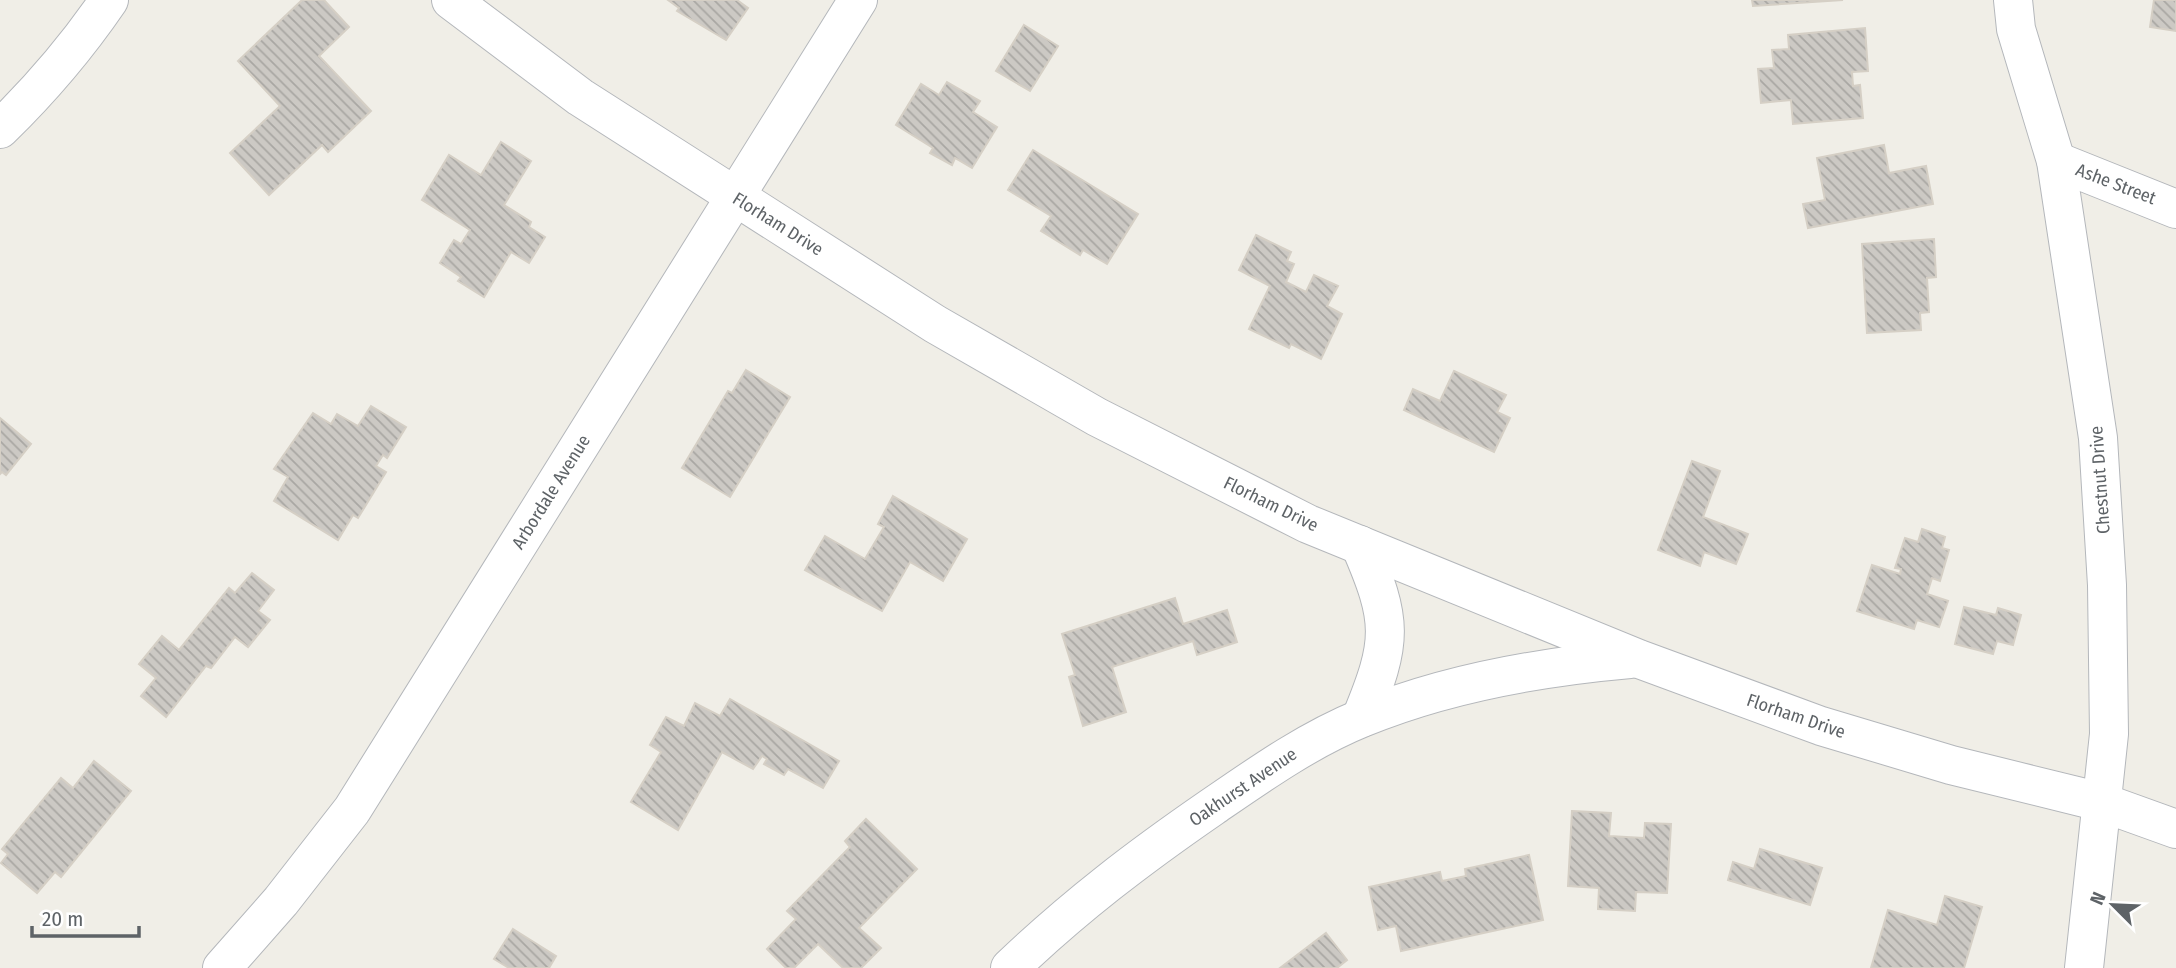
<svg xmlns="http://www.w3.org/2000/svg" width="2176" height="968" font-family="'Fira Sans Condensed',sans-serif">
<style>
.building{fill:url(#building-back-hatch);stroke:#d5cfc5;stroke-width:2}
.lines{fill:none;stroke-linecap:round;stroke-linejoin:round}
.minor-casing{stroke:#b4b7bb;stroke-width:40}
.minor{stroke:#fff;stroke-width:38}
.labels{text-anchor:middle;stroke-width:6;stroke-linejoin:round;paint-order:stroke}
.street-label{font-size:18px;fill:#5e6367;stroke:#fff}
</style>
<defs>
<pattern id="building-back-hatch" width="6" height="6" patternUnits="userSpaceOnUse" patternTransform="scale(1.75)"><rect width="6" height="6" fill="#ccc9c4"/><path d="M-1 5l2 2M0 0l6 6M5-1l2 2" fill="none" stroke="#a9a7a3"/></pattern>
</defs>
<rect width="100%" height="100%" fill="#f0eee7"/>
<!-- building -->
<g class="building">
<path d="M302,0H324L349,27L319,56L371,111L328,152L322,145L269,195L230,153L280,106L238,61Z"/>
<path d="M668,0H737L748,8L726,40L677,11L679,8Z"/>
<path d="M1752,0H1843L1753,6Z"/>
<path d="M2154,0H2176V31L2150,27Z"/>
<path d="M1024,25L1058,46L1030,91L996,71Z"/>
<path d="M1865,28L1868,71L1852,72L1853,86L1860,85L1863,118L1793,124L1791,100L1761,103L1758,69L1774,68L1772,50L1789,49L1788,35Z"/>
<path d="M947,82L980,101L973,112L997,127L972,168L955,158L952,165L930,153L933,148L896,125L921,84L939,95Z"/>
<path d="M501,142L531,161L504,205L531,222L529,227L545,237L529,263L511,252L484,297L458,281L461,277L440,263L454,240L461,244L470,230L422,200L449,155L481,175Z"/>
<path d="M1884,145L1889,173L1926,166L1933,204L1808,228L1803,204L1825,200L1817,158Z"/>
<path d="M1033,150L1138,214L1107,264L1083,250L1080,255L1041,231L1051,216L1008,190Z"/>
<path d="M1256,235L1291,252L1287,261L1294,264L1286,282L1306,292L1314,275L1338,286L1327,306L1342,314L1321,359L1291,344L1289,348L1249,329L1270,286L1239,270Z"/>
<path d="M1934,239L1936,277L1927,278L1929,312L1920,313L1921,330L1867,333L1862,244Z"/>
<path d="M746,370L790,397L730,497L682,468L728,391L732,393Z"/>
<path d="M1454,371L1506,395L1497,412L1510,418L1494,452L1404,410L1413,389L1440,401Z"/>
<path d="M371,406L406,427L387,458L383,455L376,466L386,472L358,518L353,515L338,540L274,501L288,477L274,469L313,413L331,424L337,414L358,426Z"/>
<path d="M0,418L31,444L6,475L2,472L0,474Z"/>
<path d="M1692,461L1720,471L1703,517L1748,534L1736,564L1704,552L1700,566L1658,550Z"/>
<path d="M893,496L967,539L943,581L910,562L882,611L805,570L825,536L865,559L884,527L878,524Z"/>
<path d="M1922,529L1945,537L1942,548L1949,550L1940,581L1932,578L1927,594L1948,601L1939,627L1917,620L1914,629L1857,611L1872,565L1900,574L1901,569L1895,568L1905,538L1918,542Z"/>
<path d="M252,573L274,590L258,611L270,620L248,647L235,637L211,668L206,666L166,717L141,696L156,678L139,664L162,636L179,650L229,588L235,593Z"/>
<path d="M1175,598L1183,624L1227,610L1237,642L1197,655L1193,641L1112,667L1126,712L1083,726L1069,677L1075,675L1062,634Z"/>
<path d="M1964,607L1996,615L1998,608L2021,615L2013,645L1997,641L1993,654L1955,644Z"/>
<path d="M730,699L839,761L823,788L788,769L784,775L764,764L767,759L762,756L753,769L722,752L678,830L631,802L661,752L650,745L666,717L684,726L695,703L720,716Z"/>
<path d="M94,761L131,791L61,877L55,872L37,893L1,863L8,854L2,849L61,778L73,788Z"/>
<path d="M1572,811L1611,813L1609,836L1644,838L1645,823L1671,824L1667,893L1636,892L1635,911L1598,909L1599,888L1568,886Z"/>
<path d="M866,819L917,869L859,928L881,948L861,968H843L818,944L794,968H786L767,949L796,919L787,911L850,847L845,841Z"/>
<path d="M1760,849L1822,868L1810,905L1728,880L1733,862L1754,869Z"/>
<path d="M1529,855L1543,920L1401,951L1396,926L1378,930L1369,887L1440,872L1442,881L1466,876L1465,869Z"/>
<path d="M1945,896L1982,907L1964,968H1871L1888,910L1937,925Z"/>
<path d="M513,929L556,956L549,968H509L494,959Z"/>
<path d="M1326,933L1347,960L1337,968H1280Z"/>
</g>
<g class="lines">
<defs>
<g id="minor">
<path d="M451,0L580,97L935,324L1097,417L1308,524L1639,659L1821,726L1951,765L2101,802L2176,829"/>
<path d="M2013,0L2016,29L2056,161L2098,438L2107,585L2109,734L2084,968"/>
<path d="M0,129C41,89 77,47 109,0"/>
<path d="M2056,161L2176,209"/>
<path d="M1360,545C1393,621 1393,641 1361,718"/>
<path d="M222,968L281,901L352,810L858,0"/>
<path d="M1010,968C1075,906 1138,858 1212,807C1260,774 1308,740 1362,718C1447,683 1539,667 1630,659"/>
</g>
</defs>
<!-- minor casing -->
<use href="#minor" class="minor-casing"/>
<!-- minor -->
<use href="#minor" class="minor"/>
</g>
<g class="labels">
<!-- street labels -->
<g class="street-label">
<text transform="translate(2116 184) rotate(21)" y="6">Ashe Street</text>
<text transform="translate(778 224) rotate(32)" y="6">Florham Drive</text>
<text transform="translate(2100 480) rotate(-94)" y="6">Chestnut Drive</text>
<text transform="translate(551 492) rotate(-58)" y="6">Arbordale Avenue</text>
<text transform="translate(1271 504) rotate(26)" y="6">Florham Drive</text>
<text transform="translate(1796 716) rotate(19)" y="6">Florham Drive</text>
<text transform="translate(1243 787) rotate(-34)" y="6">Oakhurst Avenue</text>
</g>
</g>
<!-- north arrow -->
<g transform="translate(2113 905) rotate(294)" stroke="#ffffff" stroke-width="5" paint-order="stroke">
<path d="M0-5L12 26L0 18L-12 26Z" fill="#5e6367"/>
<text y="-10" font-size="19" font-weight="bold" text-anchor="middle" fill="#5e6367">N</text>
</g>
<!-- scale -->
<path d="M32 926v10h107v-10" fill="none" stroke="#5e6367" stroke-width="3.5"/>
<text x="42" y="926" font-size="21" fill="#5e6367" stroke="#ffffff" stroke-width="5" paint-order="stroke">20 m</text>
</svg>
